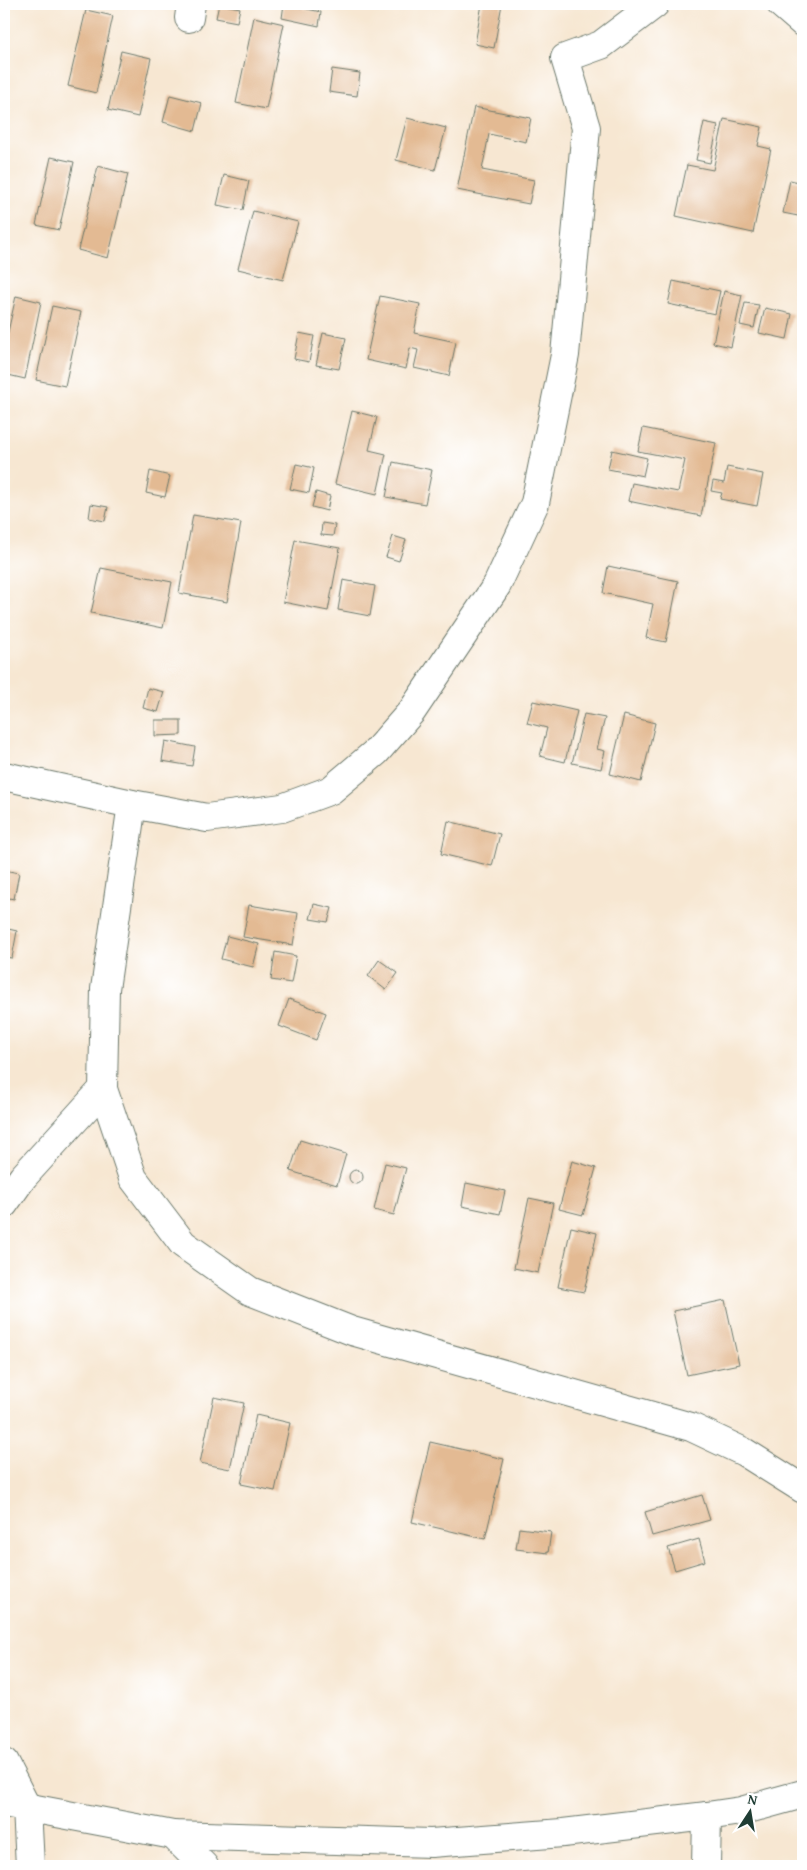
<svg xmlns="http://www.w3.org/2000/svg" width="807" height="1870" font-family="'Gentium Book Plus',serif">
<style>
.building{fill:#e3ba93}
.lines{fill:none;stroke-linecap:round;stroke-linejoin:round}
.street-casing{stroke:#6b786b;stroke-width:30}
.street{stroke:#fff;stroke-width:28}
</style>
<rect width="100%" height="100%" fill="#fff"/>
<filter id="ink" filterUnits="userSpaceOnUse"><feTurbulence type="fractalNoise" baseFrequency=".02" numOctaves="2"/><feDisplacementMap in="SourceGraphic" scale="10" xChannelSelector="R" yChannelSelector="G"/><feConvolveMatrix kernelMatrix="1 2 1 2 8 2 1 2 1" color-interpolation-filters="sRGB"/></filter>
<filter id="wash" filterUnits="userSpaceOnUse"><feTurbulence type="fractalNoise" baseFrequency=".0096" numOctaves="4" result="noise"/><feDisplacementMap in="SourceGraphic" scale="20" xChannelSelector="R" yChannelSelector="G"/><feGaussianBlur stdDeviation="1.12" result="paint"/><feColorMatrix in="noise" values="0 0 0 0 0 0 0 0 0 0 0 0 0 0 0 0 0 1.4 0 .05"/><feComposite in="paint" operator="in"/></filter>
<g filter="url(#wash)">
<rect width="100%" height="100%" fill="#f7e7d2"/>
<g id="blocks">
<!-- building -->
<g class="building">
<path d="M219,4L240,8L237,22L216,18Z"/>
<path d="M284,4L321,12L319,26L282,18Z"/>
<path d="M482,4H502L494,48L475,44Z"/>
<path d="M86,10L113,16L96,93L68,86Z"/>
<path d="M254,17L284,24L266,109L236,103Z"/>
<path d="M121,51L151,58L138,117L108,110Z"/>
<path d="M332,69L360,73L357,96L329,92Z"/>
<path d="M170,95L202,103L195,131L163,122Z"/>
<path d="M474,107L531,118L526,142L489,134L482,170L534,180L529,204L457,190Z"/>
<path d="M407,118L446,128L435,170L396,160Z"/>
<path d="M724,119L762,127L758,146L771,149L753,233L676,216L687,165L713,170Z"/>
<path d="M704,122L718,125L710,163L696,160Z"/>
<path d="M51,157L74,162L59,230L36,225Z"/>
<path d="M98,166L128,174L108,258L78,250Z"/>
<path d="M224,175L249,181L243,210L217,205Z"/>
<path d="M790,180L803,183V217L783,213Z"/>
<path d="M253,211L298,222L283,280L238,269Z"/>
<path d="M673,281L720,291L715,314L668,304Z"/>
<path d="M724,291L742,295L731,347L713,343Z"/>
<path d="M16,296L41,302L25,379L4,374V350Z"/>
<path d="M380,296L420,304L414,333L456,342L449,376L414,368L418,350L410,348L406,369L366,360Z"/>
<path d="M745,303L759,305L754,328L740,325Z"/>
<path d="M52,306L81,312L65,386L36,380Z"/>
<path d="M765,308L792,314L787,339L759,333Z"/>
<path d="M299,333L314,336L309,362L294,359Z"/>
<path d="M323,333L346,338L339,369L316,365Z"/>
<path d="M352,411L377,417L369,450L386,454L377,494L335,484Z"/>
<path d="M643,428L716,443L701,516L628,501L632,483L678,492L685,460L638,451Z"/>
<path d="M612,450L647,458L643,476L608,469Z"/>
<path d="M393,462L432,470L425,504L386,497Z"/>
<path d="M296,464L314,468L309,493L290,489Z"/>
<path d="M727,467L763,474L757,506L720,499L722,493L711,491L713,481L724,483Z"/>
<path d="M150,471L170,476L165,497L146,493Z"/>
<path d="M316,492L330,496L327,511L312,507Z"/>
<path d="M91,504L108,507L105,521L89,518Z"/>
<path d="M193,515L241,523L227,602L179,593Z"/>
<path d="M322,523L335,525L333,536L321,535Z"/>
<path d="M393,536L406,540L399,561L386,557Z"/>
<path d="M295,540L340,548L328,611L283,602Z"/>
<path d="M608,566L678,581L666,642L646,638L653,604L603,593Z"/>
<path d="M101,568L172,582L163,628L91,613Z"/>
<path d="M343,580L375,586L370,616L338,610Z"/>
<path d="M148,688L164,692L158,712L143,708Z"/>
<path d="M533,701L577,711L565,762L540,756L547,728L527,723Z"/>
<path d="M584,714L605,718L597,749L605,751L601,769L572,763Z"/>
<path d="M624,715L655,723L641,782L610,774Z"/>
<path d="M155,720H181V735L155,736Z"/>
<path d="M165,741L195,747L192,766L162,761Z"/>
<path d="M448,821L500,834L492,866L441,854Z"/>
<path d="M4,870L19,873L14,899L4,897Z"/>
<path d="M314,904L332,908L328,922L310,919Z"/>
<path d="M249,905L298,913L293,945L243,937Z"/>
<path d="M4,928L17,931L12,958L4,957Z"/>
<path d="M227,936L259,944L253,967L221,959Z"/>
<path d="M275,952L296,956L291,983L271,980Z"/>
<path d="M379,960L398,973L386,990L368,976Z"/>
<path d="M289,999L326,1013L316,1040L279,1026Z"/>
<path d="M300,1140L346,1154L337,1185L290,1171Z"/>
<path d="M572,1161L596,1168L583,1215L559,1209Z"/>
<path d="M385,1163L406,1168L394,1215L374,1210Z"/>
<circle cx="356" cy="1177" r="7"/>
<path d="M466,1183L505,1191L500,1214L462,1206Z"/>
<path d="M529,1198L553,1203L538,1273L514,1268Z"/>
<path d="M571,1227L597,1233L584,1292L558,1287Z"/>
<path d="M725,1300L739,1364L687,1375L673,1311Z"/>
<path d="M214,1397L244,1403L230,1469L200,1463Z"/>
<path d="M256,1415L290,1423L275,1491L241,1484Z"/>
<path d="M430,1442L504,1459L485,1539L412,1522Z"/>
<path d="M702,1495L710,1520L652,1536L645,1512Z"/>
<path d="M519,1528L551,1532L548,1553L516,1549Z"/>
<path d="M699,1539L705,1561L675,1570L668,1548Z"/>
</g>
</g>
</g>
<g filter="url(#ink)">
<use href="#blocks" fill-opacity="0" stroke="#6b786b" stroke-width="1"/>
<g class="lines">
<defs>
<g id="street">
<path d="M781,4L803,23"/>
<path d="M189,18L191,4"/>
<path d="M4,776L132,804L207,818L282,808L331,790L376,752L412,711L497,585L535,503L565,355L586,128L565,58L601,45L655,4"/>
<path d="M132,804L105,989L103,1089L133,1178L183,1244L250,1291L352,1331L691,1427L744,1452L803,1489"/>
<path d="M4,1204L23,1177L103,1089"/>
<path d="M4,1763L27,1808L30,1866"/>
<path d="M4,1803L173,1835L431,1843L563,1833L707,1816L741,1811L803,1794"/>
<path d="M173,1835L204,1866"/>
<path d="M706,1866L707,1816"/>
</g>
</defs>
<!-- street casing -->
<use href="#street" class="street-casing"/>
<!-- street -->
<use href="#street" class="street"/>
</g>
</g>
<!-- margin -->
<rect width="807" height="1870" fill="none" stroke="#fff" stroke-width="20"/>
<!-- north arrow -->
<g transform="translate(750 1812) rotate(12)" stroke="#ffffff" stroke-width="4" paint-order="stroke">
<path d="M0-4L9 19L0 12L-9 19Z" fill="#1f3d34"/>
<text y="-8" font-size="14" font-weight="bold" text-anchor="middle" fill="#1f3d34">N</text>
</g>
</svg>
